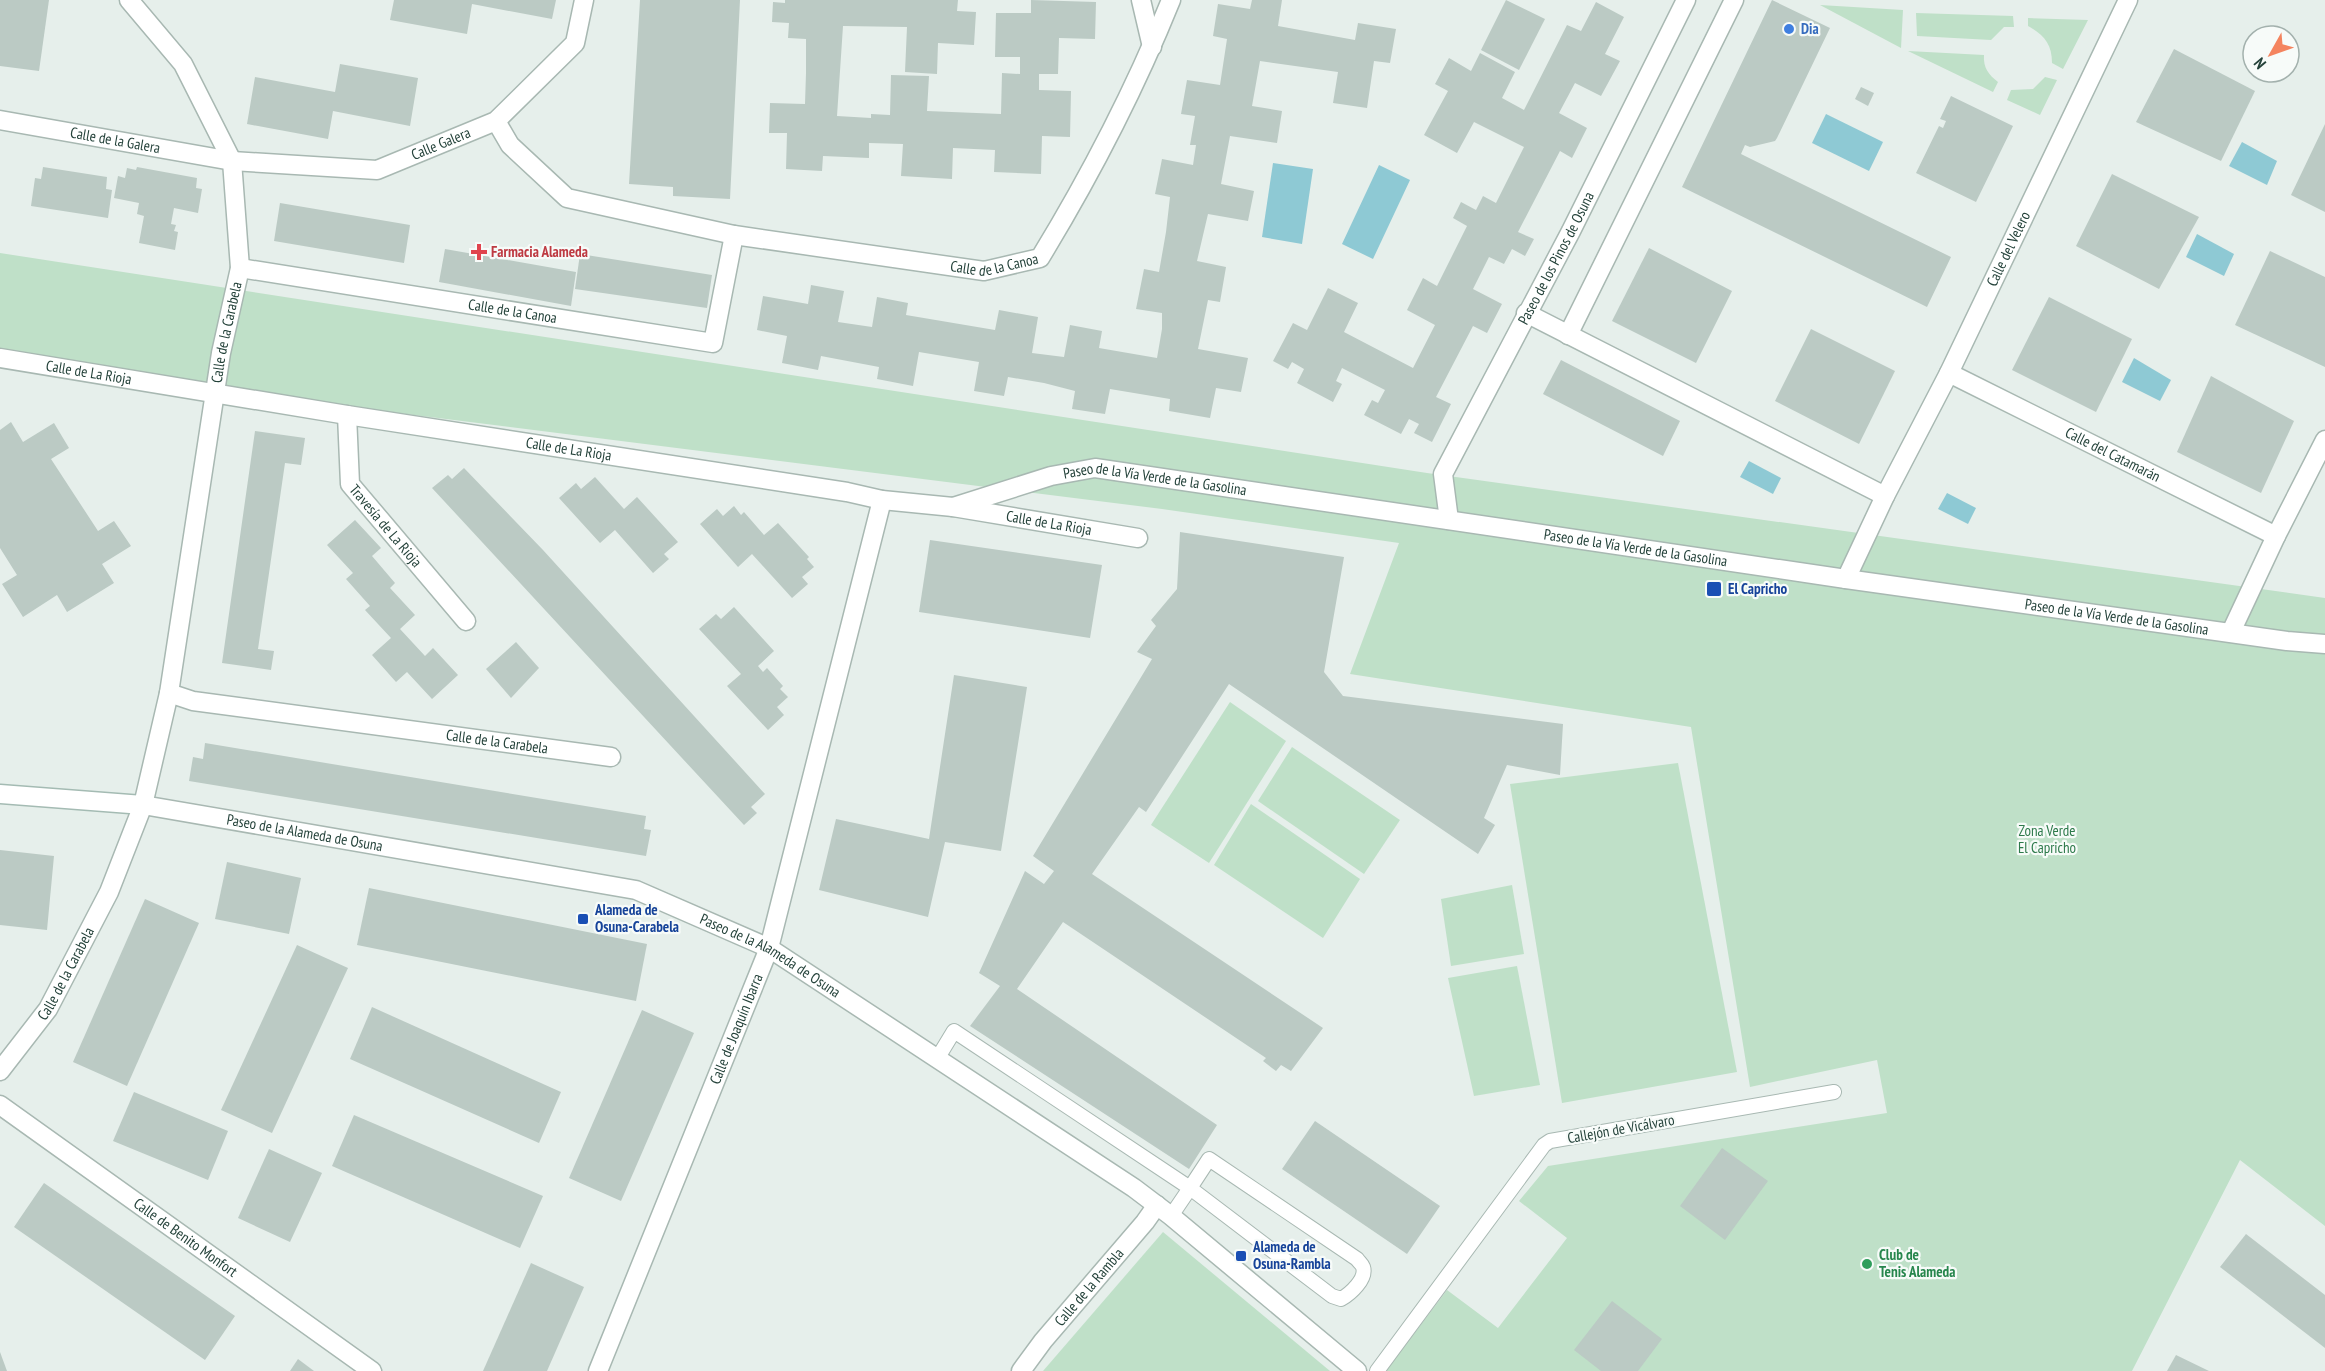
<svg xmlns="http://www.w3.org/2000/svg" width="2325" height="1371" font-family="'PT Sans Narrow',sans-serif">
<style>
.green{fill:#bfe0c8}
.water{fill:#8ec9d4}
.building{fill:#bbcac4}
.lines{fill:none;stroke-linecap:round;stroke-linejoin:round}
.lane-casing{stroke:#a8b8b2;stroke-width:16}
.street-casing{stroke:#a8b8b2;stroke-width:21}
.secondary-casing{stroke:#a4bbb3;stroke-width:21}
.lane{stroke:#fff;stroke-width:14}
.street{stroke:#fff;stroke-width:18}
.secondary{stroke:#fff;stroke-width:18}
.shop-dot{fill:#3f7fe0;stroke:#f7fbf9;stroke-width:2}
.health-dot{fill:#e0444e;stroke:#f7fbf9;stroke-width:2}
.transit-dot{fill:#1a4fb4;stroke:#f7fbf9;stroke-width:2}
.leisure-dot{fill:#2e9e5b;stroke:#f7fbf9;stroke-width:2}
.labels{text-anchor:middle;stroke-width:4.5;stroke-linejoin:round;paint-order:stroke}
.shop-label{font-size:15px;font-weight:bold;fill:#366cbe;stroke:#f7fbf9;text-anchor:start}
.street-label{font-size:15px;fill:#24423a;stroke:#f7fbf9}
.health-label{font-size:15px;font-weight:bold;fill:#be3a42;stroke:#f7fbf9;text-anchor:start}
.transit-label{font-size:15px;font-weight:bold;fill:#164399;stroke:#f7fbf9;text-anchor:start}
.park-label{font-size:15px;fill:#2d7a4b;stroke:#f7fbf9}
.leisure-label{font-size:15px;font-weight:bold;fill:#27864d;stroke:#f7fbf9;text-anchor:start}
</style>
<rect width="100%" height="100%" fill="#e6efeb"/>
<!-- green -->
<g class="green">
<path d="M1820,5L1903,10L1901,48Z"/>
<path d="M1916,13L2013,16L2014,27H2004L1991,40L1917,36Z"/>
<path d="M2028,18L2088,20L2063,69L2052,63C2052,44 2044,35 2028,26Z"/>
<path d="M1908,51L1984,55C1983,68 1989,75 1998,82L1993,92Z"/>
<path d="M2045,77L2057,80L2040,115L2007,100L2011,90L2033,89Z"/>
<path d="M0,253L1427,473L2325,598V1226L2240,1160L2132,1371H1386L1447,1290L1498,1328L1567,1238L1519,1201L1548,1166L1887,1113L1877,1060L1750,1087L1691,727L1350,674L1399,543L1162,509L0,363Z"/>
<path d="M1230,702L1286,741L1209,863L1151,825Z"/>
<path d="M1292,747L1400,820L1364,874L1258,801Z"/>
<path d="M1678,763L1737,1072L1562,1103L1510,784Z"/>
<path d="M1251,804L1360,879L1323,938L1214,865Z"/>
<path d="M1512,885L1524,954L1451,966L1441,899Z"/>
<path d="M1517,966L1540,1085L1474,1096L1448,978Z"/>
<path d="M1163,1232L1330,1371H1043Z"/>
</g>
<!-- water -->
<g class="water">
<path d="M1826,114L1883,142L1869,171L1812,143Z"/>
<path d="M2242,142L2277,161L2267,185L2229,166Z"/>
<path d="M1273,163L1313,169L1302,244L1262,237Z"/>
<path d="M1379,165L1410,180L1373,259L1342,244Z"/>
<path d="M2197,234L2234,254L2224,276L2186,257Z"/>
<path d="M2134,358L2171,380L2160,401L2122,382Z"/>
<path d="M1749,461L1781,478L1773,494L1740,477Z"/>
<path d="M1947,493L1976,508L1968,524L1938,509Z"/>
</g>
<!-- building -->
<g class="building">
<path d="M0,0H49L39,71L0,66Z"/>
<path d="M394,0H556L552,19L472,4L467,34L390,20Z"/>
<path d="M640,0H740L730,199L673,196V187L629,184Z"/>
<path d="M785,0H958L957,11L976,12L974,45L938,43L937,74L905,72L907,27L843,26L837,116L871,118V114L890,115L891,75L929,76L927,111L1001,114L1002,73L1020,74V57H995L996,13H1031V0L1096,2L1095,39L1059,38L1058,74H1039V90L1071,91L1070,137L1042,136L1041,174L994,172L995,150L953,148L952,179L901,176L903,144L869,143V158L823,156L822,171L786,169L787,133H769L770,103L805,104L806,73V39L788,38L789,23L772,22L773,2L785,3Z"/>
<path d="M1252,0H1282L1278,26L1355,40L1358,23L1396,29L1390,63L1374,61L1367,108L1333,103L1338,72L1260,61L1252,106L1282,111L1277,143L1230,136L1221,184L1254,191L1248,221L1208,214L1197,261L1226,267L1220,302L1208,300L1198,349L1248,358L1241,392L1216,388L1210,418L1169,411L1170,399L1110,389L1105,414L1072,409L1075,391L1044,383L1008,377L1004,396L974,391L979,362L919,352L913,386L877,379L879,367L821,356L818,370L782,363L787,336L757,330L763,296L808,304L811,285L844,291L838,322L872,327L877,297L908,303L906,315L995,330L999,310L1038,317L1032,353L1064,357L1070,325L1102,331L1099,348L1157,358L1162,329V313L1136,309L1144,269L1159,272L1166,232L1170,197L1155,194L1162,159L1193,165L1196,145H1190L1195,116L1181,114L1187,80L1220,85L1227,39L1213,36L1218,4L1250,9Z"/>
<path d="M1506,0L1545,19L1519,70L1481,50Z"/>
<path d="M1772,0L1830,28L1777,138L1775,141L1750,147L1745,145L1741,154L1951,257L1927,307L1682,187Z"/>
<path d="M1596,2L1624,17L1605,54L1620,61L1601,96L1575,83L1559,113L1587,128L1572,158L1560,151L1518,232L1534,239L1525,256L1512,249L1504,264L1489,257L1473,289L1502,304L1487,333L1473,326L1436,397L1451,404L1432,442L1414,433L1419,424L1409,419L1401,434L1364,415L1372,400L1378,403L1385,390L1342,368L1336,381L1342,384L1333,402L1297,383L1304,369L1292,362L1288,369L1273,361L1293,323L1307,330L1328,288L1358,303L1344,332L1413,368L1435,325L1407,310L1423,278L1437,286L1467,226L1453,218L1461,202L1476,210L1483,196L1496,203L1524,147L1474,122L1457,153L1424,135L1448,91L1435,84L1449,58L1471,71L1480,53L1515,72L1502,98L1524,110L1567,25L1581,31Z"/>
<path d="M2174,49L2255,91L2221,161L2136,122Z"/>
<path d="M340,64L418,78L410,126L333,111L328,139L247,124L255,77L335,92Z"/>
<path d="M1861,87L1874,93L1868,106L1855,99Z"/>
<path d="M1951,96L2013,126L1976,202L1916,173L1939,126L1943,128L1946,121L1940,119Z"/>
<path d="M2325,124V212L2291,195Z"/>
<path d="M43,167L107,177L106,189L112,190L108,218L31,206L35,178L41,179Z"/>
<path d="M137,167L197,178L196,188L202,189L198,213L174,208L171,224L176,225L174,231L178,232L175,250L139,243L144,216L137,214L139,203L114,198L118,176L125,178L127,168L136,170Z"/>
<path d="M2112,174L2199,217L2159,289L2076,246Z"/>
<path d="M280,203L410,225L404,263L274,241Z"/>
<path d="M1649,248L1732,291L1696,363L1612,321Z"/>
<path d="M445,249L576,272L571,306L439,282Z"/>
<path d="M2270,251L2325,277V367L2235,325Z"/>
<path d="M580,254L712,275L707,308L575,289Z"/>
<path d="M2049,297L2132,339L2096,412L2012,370Z"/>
<path d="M1811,329L1895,371L1859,444L1775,401Z"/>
<path d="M1561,360L1680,421L1663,456L1543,394Z"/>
<path d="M2211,376L2294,421L2261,493L2177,452Z"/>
<path d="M11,422L23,442L54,423L69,448L51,459L98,531L114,521L131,546L102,564L114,583L67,612L57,595L23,617L2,584L17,575L0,548V430Z"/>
<path d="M255,431L305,438L301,465L285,463L258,649L274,651L271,670L222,663Z"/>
<path d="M464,468L543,550L765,794L751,807L757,813L744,825L432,488L448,475L452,479Z"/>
<path d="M595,477L624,509L637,497L678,542L664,554L669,559L653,573L615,530L600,543L559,498L576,483L581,489Z"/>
<path d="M734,506L741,515L744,512L764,535L778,523L809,557L807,559L814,567L802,577L808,584L792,598L752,554L738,567L700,524L717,509L723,516Z"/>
<path d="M355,520L381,548L372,556L395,583L390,588L415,615L400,629L425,656L433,648L458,675L432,699L407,672L396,682L372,655L391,638L365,610L370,606L346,579L353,573L327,545Z"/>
<path d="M1180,532L1344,557L1324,672L1343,696L1563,724L1560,775L1507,765L1484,818L1495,825L1478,854L1229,684L1146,812L1139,807L1092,874L1323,1028L1291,1071L1281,1065L1276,1071L1263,1061L1266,1058L1063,922L1017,989L1217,1125L1189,1169L970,1026L1000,986L979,973L1025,871L1044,884L1054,871L1033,856L1152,659L1137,652L1156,626L1151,620L1177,589Z"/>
<path d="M930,540L1102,565L1090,638L919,612Z"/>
<path d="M734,607L774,651L758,666L763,672L767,668L783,686L780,689L788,697L777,707L784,715L768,730L727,686L741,674L699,629L716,614L721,619Z"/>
<path d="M516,642L539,668L511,698L486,669Z"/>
<path d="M954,675L1027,687L1001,851L945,842L928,917L819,890L836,819L929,839Z"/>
<path d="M205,743L646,816L644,829L651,830L646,856L189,781L193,757L203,759Z"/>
<path d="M0,850L54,856L47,930L0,925Z"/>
<path d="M227,862L301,878L289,934L215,919Z"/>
<path d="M369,888L647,944L636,1001L357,945Z"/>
<path d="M145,899L199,923L127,1086L73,1062Z"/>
<path d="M297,945L348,968L272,1133L221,1110Z"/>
<path d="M372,1007L561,1092L539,1143L350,1059Z"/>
<path d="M642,1010L694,1033L621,1201L569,1178Z"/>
<path d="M134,1092L228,1131L208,1180L113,1141Z"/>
<path d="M354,1115L543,1196L520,1248L332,1166Z"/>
<path d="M1315,1121L1440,1206L1407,1254L1282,1169Z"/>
<path d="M1722,1148L1768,1181L1725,1240L1680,1206Z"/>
<path d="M269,1149L322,1173L290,1242L238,1218Z"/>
<path d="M44,1183L235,1316L205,1360L14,1227Z"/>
<path d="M2246,1234L2325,1295V1348L2220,1267Z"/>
<path d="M531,1263L584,1287L547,1371H483Z"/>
<path d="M1612,1301L1662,1339L1638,1371H1601L1574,1350Z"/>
<path d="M0,1352L7,1371H0Z"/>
<path d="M2176,1355L2209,1371H2167Z"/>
<path d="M298,1359L314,1371H290Z"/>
</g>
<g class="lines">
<defs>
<g id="lane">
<path d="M937,1059L954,1031L1190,1188L1209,1159L1357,1259C1359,1262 1362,1264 1363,1267C1367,1279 1350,1294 1341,1299L1332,1296L1190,1188L1171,1216"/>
<path d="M1377,1371L1544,1145L1550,1141L1834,1092"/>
</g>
<g id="street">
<path d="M1141,0L1152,47"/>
<path id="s1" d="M0,120L232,161L377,170L496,121L575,43L584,0"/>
<path id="s2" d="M496,121L510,145L567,198L734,235L984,271L1040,258C1090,176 1135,89 1171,0"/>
<path id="s3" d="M240,268L713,343L734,235"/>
<path d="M1526,313L1885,496"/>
<path d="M1568,335L1734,0"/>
<path id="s4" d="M0,358L347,415L847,492L882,500L953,507L1138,538"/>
<path id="s5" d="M1949,373L2276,536"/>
<path id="s6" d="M347,415L350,484L466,621"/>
<path id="s7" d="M953,507L1051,476L1095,468L1846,579L2287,641L2325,644"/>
<path id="s8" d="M1449,520L1443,474L1571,231L1686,0"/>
<path id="s9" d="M1846,579L1885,496L1949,373L2128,0"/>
<path d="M2231,632L2276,536L2325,440"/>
<path id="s10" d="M169,693L193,701L611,757"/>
<path id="s11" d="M143,805L636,890L769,948L1134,1188L1171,1216L1357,1371"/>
<path id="s12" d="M0,1071L48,1009L109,892L143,805L169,693L221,353L240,268L232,161L183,64L129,0"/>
<path id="s13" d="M0,1105L372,1371"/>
<path id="s14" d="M598,1371L769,948L882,500"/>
<path id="s15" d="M1021,1371L1043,1341L1145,1222L1157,1205"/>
</g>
<path id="secondary" d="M0,794L143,805"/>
</defs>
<!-- lane casing -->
<use href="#lane" class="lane-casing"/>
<!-- street casing -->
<use href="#street" class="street-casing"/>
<!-- secondary casing -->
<use href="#secondary" class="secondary-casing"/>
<!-- lane -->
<use href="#lane" class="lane"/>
<!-- street -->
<use href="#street" class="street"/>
<!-- secondary -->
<use href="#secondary" class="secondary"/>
</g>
<!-- markers -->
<circle class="shop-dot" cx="1789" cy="29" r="6"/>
<path class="health-dot" d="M476 243h6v6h6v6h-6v6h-6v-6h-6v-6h6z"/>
<g class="transit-dot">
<rect x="1706" y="581" width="16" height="16" rx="3"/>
<rect x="577" y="913" width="12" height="12" rx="3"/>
<rect x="1235" y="1250" width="12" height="12" rx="3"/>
</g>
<circle class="leisure-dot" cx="1867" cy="1264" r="6"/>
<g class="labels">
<!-- shop labels -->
<g class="shop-label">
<text x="1801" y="34">Dia</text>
</g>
<!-- street labels -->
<g class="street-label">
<text dy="5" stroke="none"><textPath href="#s1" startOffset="117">Calle de la Galera</textPath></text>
<text dy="5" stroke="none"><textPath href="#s1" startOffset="450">Calle Galera</textPath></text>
<text dy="5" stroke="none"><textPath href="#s9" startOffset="368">Calle del Velero</textPath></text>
<text dy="5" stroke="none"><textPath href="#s8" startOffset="290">Paseo de los Pinos de Osuna</textPath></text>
<text dy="5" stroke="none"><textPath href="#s2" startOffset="540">Calle de la Canoa</textPath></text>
<text dy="5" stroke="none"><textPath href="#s3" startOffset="276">Calle de la Canoa</textPath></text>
<text dy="5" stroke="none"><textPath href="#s12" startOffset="784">Calle de la Carabela</textPath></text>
<text dy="5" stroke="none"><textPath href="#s4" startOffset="90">Calle de La Rioja</textPath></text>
<text dy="5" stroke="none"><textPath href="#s4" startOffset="576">Calle de La Rioja</textPath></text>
<text dy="5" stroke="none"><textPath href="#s5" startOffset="183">Calle del Catamarán</textPath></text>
<text dy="5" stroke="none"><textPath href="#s7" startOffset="208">Paseo de la Vía Verde de la Gasolina</textPath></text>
<text dy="5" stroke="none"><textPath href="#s4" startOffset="1062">Calle de La Rioja</textPath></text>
<text dy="5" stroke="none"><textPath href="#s6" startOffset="124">Travesía de La Rioja</textPath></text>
<text dy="5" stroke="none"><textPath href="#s7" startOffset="694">Paseo de la Vía Verde de la Gasolina</textPath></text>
<text dy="5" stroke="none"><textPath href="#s7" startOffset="1180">Paseo de la Vía Verde de la Gasolina</textPath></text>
<text dy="5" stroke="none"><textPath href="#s10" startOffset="332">Calle de la Carabela</textPath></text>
<text dy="5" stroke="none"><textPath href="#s11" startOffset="164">Paseo de la Alameda de Osuna</textPath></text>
<text dy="5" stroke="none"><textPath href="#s11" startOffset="650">Paseo de la Alameda de Osuna</textPath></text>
<text dy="5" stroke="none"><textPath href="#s12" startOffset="118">Calle de la Carabela</textPath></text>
<text dy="5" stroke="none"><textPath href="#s14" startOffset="369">Calle de Joaquín Ibarra</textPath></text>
<text transform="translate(1621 1129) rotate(-10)" y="5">Callejón de Vicálvaro</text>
<text dy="5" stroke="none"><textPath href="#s13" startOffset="228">Calle de Benito Monfort</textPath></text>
<text dy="5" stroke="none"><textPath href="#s15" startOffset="108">Calle de la Rambla</textPath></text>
</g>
<!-- health labels -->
<g class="health-label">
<text x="491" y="257">Farmacia Alameda</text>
</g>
<!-- transit labels -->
<g class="transit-label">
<text x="1728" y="594">El Capricho</text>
<text x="595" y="915">Alameda de<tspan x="595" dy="17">Osuna-Carabela</tspan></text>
<text x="1253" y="1252">Alameda de<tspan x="1253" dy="17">Osuna-Rambla</tspan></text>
</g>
<!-- park labels -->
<g class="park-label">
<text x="2047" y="836">Zona Verde<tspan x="2047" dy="17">El Capricho</tspan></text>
</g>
<!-- leisure labels -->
<g class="leisure-label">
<text x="1879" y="1260">Club de<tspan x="1879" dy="17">Tenis Alameda</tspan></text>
</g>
</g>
<!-- north arrow -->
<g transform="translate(2271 54) rotate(230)"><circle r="28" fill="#f7fbf9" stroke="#a3b1ad" stroke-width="1.5"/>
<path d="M0-4.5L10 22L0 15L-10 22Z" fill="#f4845f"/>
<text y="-9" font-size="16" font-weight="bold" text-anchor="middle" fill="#24423a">N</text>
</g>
</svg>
